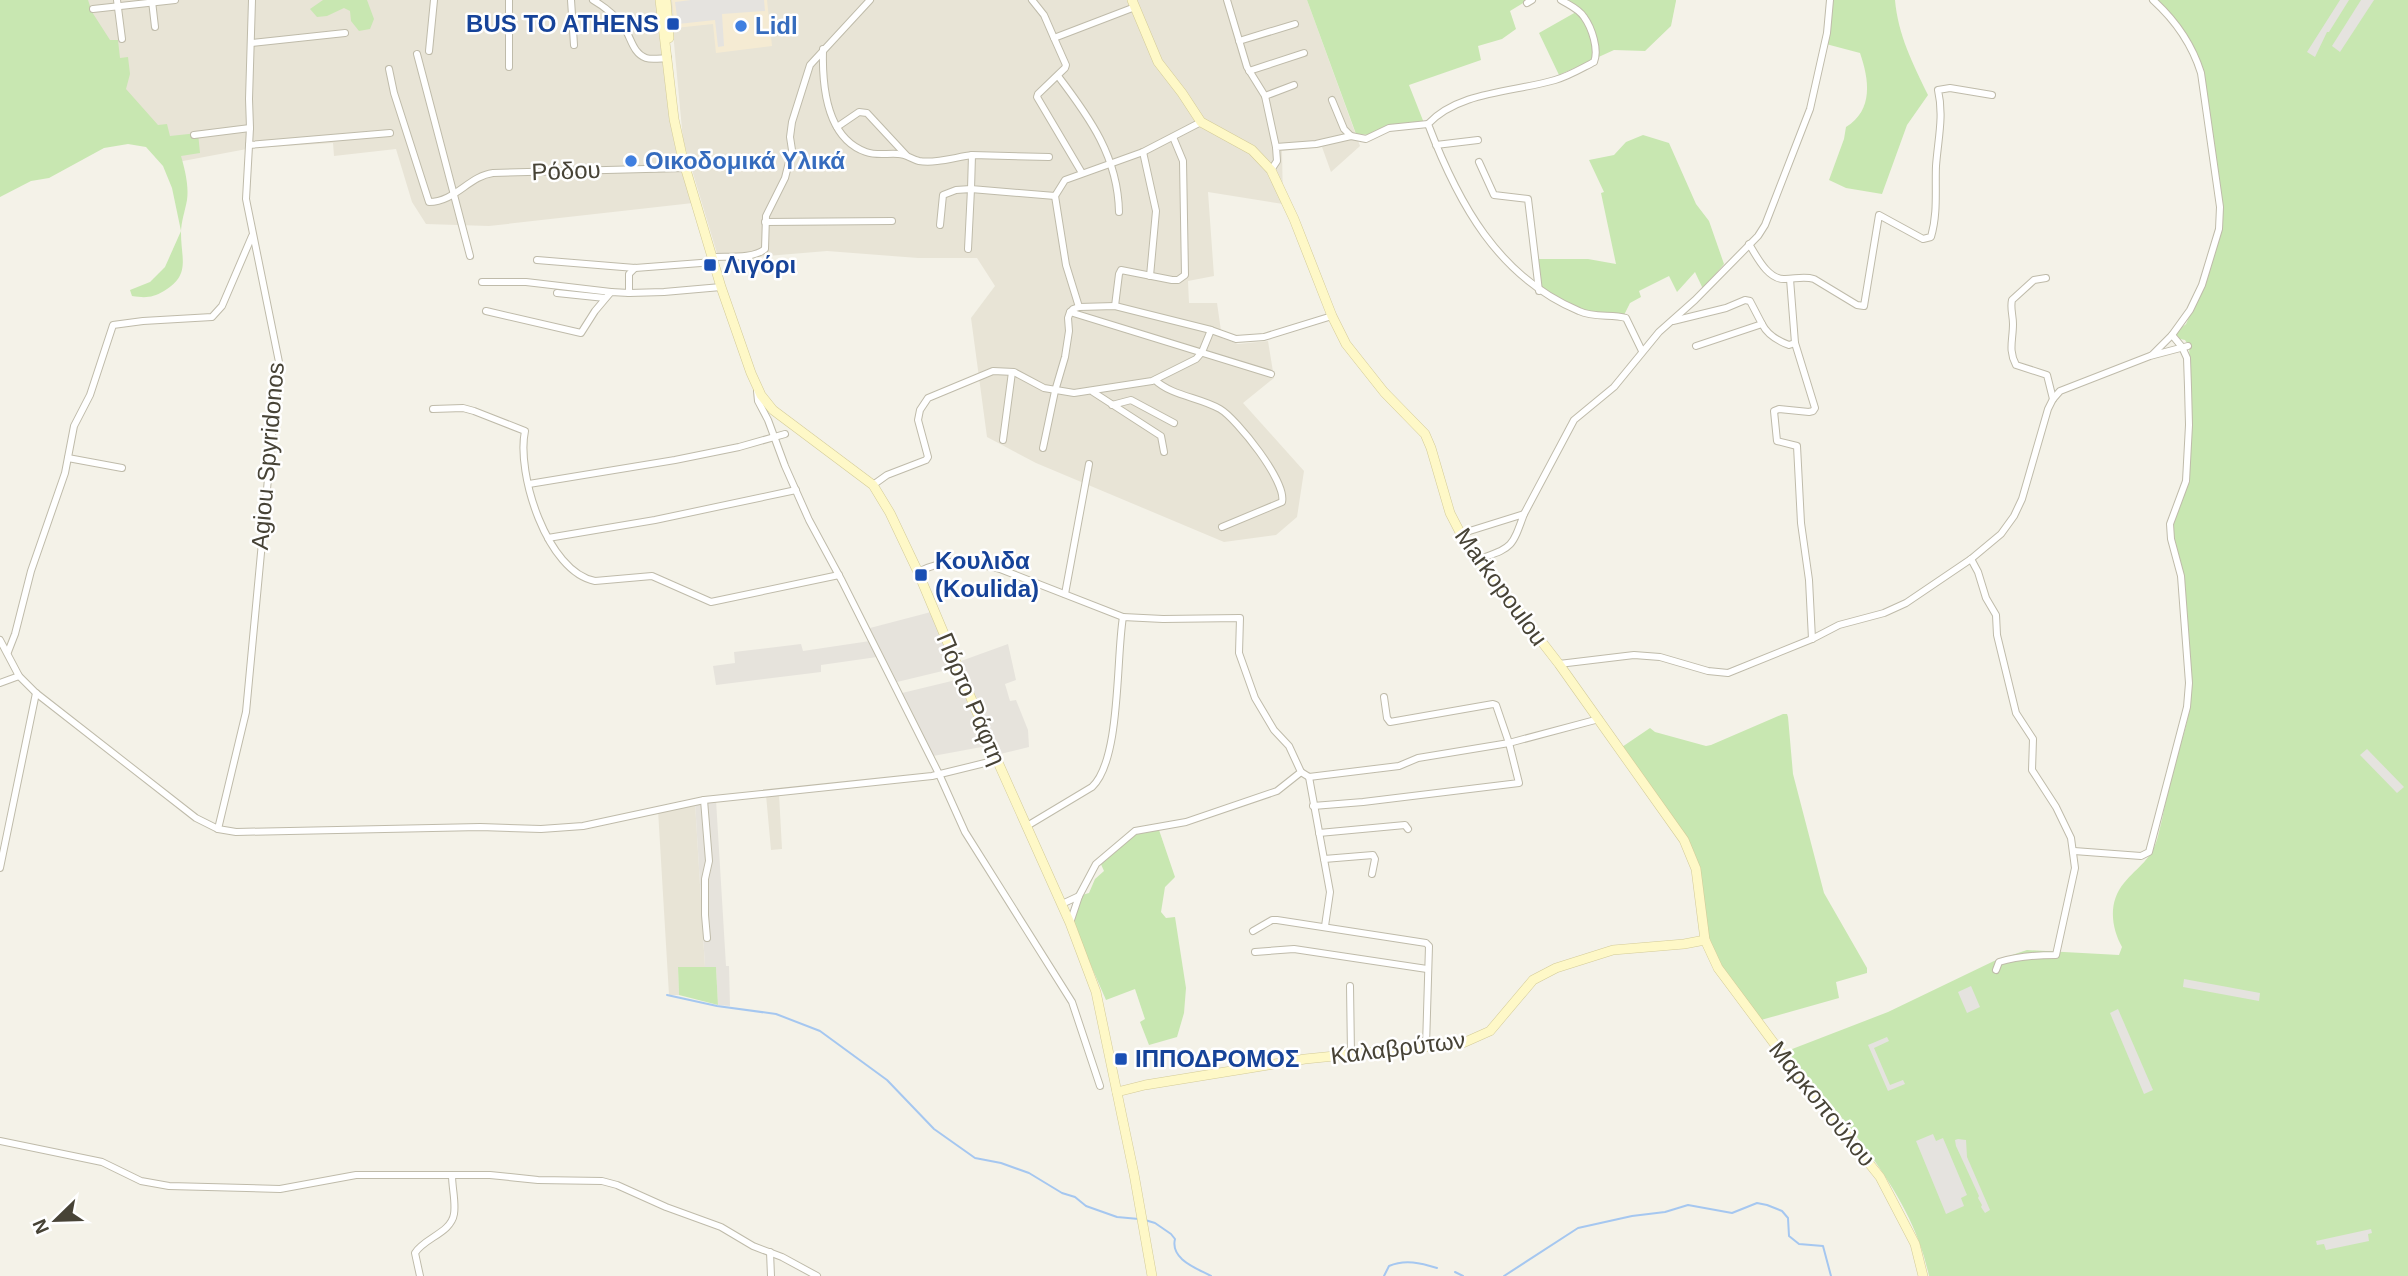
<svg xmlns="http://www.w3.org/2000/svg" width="2408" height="1276" font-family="Arial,sans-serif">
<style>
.residential{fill:#e8e4d6}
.commercial{fill:#f5ebd3}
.industrial{fill:#e6e3dc}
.green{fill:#c8e7b1}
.parking{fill:#e5e3df}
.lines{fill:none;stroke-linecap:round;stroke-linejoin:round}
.stream{stroke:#a5c7f0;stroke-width:2}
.street-casing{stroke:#bfbbaa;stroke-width:8}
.secondary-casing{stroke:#d3cb98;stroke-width:10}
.street{stroke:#fff;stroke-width:6}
.secondary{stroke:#fef8c7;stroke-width:9}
.transit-dot{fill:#1a4fb4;stroke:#fff;stroke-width:2.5}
.shop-dot{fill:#3f7fe0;stroke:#fff;stroke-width:2.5}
.labels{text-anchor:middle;stroke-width:5;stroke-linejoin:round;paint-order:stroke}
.transit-label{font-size:24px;font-weight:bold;fill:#164399;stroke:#fff;text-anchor:start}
.shop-label{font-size:24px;font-weight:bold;fill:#366cbe;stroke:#fff;text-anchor:start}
.street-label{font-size:24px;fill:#474336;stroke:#fff}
</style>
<rect width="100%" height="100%" fill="#f4f2e8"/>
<!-- residential -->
<g class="residential">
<path d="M74,0H657L693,203L489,226L426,224L412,202L396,149L334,156L333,143L252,148L167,164Z"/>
<path d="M670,0H1307L1360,146L1331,172L1322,147L1282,151L1283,204L1208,192L1214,276L1188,281L1189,303H1217L1222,338L1238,344L1268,341L1274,378L1243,403L1304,471L1297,517L1276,535L1224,542L1036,463L987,437L971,318L995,286L977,258H918L827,251L719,260L683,140Z"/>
<path d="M779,794L782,849L771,850L766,795Z"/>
<path d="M695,802L705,967L678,968L679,995H669L658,810Z"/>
</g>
<!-- commercial -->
<path class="commercial" d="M672,0H767L772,46L716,53L713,24L675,28Z"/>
<!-- industrial -->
<g class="industrial">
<path d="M931,612L955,668L897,682L870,628Z"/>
<path d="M870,641L877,657L821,665V672L716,685L713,666L735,663L734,652L801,644L803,651Z"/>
<path d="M1008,644L1016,680L1005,684L1010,701L1016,700L1028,730L1029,747L1000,754L961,661Z"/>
<path d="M960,679L987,746L933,756L902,693Z"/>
<path d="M716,800L726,966H729L730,1006L718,1005L716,967H705L695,802Z"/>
</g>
<!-- green -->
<g class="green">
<path d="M0,0H88L92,12L110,40H118L120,58L128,57L130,74L126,89L158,125L167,124L170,136L198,133L200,153L181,156C185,170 189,186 187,200C185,211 181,222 181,233C181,259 191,275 164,291C152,298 145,298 132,296L130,290L150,282L165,267L181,231L172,188L163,166L146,147L128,144L104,148L49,178L31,181L0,197Z"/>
<path d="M323,0H367L374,19L370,29L359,31L351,21L350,11L344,8L327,16L317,17L310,9Z"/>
<path d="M1307,0H1528L1510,11L1516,29L1502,39L1478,46L1481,60L1409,85L1424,123L1372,135L1356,134Z"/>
<path d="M1569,0H1676V1L1671,26L1645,51L1614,50L1559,75L1539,33L1576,12Z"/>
<path d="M1832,0H1895C1898,35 1913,64 1928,95L1907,125L1882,194L1846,188L1829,180L1844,139L1846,127C1874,110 1869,79 1860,53L1826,44Z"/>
<path d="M2155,0H2408V1276H1929C1912,1190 1840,1118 1787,1051L1888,1012L1994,961L2027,950L2119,955L2122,947C2111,927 2108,902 2124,883C2138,866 2152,860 2158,836C2164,814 2167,791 2173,769C2178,749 2188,727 2189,707C2191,648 2180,590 2172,532L2173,520L2189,480L2192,409L2189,346L2185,340L2180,339L2175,333L2186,324L2204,284L2222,212L2194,53Z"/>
<path d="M1643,135L1669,143L1696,204L1709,221L1724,264L1703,289L1695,272L1677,292L1669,276L1639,291L1641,297L1630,303L1624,315L1592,314L1542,290L1538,259H1588L1616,264L1601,193L1604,192L1589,160L1614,155L1626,142Z"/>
<path d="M1783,714H1787L1788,717L1793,774L1824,893L1867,968V973L1836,982L1839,998L1761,1020C1743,997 1720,971 1710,943C1701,914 1704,881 1694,852L1622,747L1650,728L1655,732L1706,746L1711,745Z"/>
<path d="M1159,830L1175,877L1165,887L1161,912L1166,918L1175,917L1186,988L1184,1013L1177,1037L1149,1045L1140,1022L1145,1019L1135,989L1106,1000L1072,922L1082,895L1089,893L1095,879L1104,871L1100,862L1136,833Z"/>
<path d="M678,967H716L718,1005L679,995Z"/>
</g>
<!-- parking -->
<g class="parking">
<path d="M691,0H764L765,11L722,14L724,46L718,47L715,20L678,24L675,2Z"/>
<path d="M2340,0H2349L2329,32H2327L2315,57L2307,52Z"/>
<path d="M2361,0H2374L2340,52L2332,46Z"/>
<path d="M2367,749L2404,787L2397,793L2360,755Z"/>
<path d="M2184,979L2260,993L2259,1001L2183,987Z"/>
<path d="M1971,986L1980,1007L1967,1013L1958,992Z"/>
<path d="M2118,1009L2153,1090L2144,1094L2110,1013Z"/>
<path d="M1887,1037L1889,1041L1874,1048L1890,1085L1903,1080L1905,1084L1888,1091L1868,1045Z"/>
<path d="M1933,1134L1936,1141L1943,1138L1967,1195L1961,1198L1964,1206L1946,1214L1916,1141Z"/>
<path d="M1958,1139L1966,1140L1967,1157L1990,1210L1985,1213L1981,1207L1982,1205L1978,1198L1979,1196L1956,1146L1955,1140Z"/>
<path d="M2371,1229L2372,1233L2368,1234L2369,1241L2326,1250L2324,1244L2317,1245L2316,1241Z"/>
</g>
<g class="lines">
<!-- stream -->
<g class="stream">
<path d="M667,995L717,1006L776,1014L820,1031L887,1080L934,1129L975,1158L1001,1163L1029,1173L1062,1193L1075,1197L1086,1206L1117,1217L1139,1219"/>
<path d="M1145,1220L1155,1223L1171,1234L1175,1239C1170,1259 1196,1268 1211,1276"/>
<path d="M1455,1272L1463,1276"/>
<path d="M1384,1276L1389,1266C1405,1259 1421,1263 1437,1268"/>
<path d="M1504,1276L1578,1228L1632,1216L1665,1212L1688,1205L1732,1213L1757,1203L1767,1205L1782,1211L1788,1218L1789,1236L1799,1244L1823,1246L1831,1276"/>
</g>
<defs>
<g id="street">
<path d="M117,0L122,39"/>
<path d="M571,0L574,45"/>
<path d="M593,0C605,7 615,15 623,26C631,36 632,53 646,58C652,60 662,58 668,58"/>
<path d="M1032,0L1044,15L1054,38L1135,7"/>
<path d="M1227,0L1247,67L1265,96L1276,147"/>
<path d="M1561,0C1569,5 1579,9 1584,17C1592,28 1599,50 1594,62C1582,68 1569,76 1555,80C1515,92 1459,91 1428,124C1458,203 1498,277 1579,311C1594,318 1611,314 1626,318L1642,351"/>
<path d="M152,1L155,27"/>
<path d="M1527,3L1532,0"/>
<path d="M93,9L175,0"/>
<path d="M1054,38L1066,65L1065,68L1038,94L1037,97L1082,173"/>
<path d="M1239,41L1295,24"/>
<path d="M252,43L345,33"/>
<path d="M823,49C822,85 826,138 866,152C877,156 888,153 898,154C906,154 911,159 919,161C935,164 956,157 972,155"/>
<path d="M429,51L434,0"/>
<path d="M417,54L470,256"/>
<path d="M509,67V0"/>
<path d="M389,69L394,93L429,202C455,202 469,176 493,173L685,168"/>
<path d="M1249,71L1304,53"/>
<path d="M1058,76C1090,118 1118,157 1119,212"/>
<path d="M1265,96L1294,85"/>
<path d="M1332,100L1344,129L1351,136"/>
<path d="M837,127L859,112L867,113L906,155"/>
<path d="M194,135L250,128"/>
<path d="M249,145L390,133"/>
<path d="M1436,145L1478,140"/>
<path d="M1143,152L1156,211L1150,276"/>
<path d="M1049,157L972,155L971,189L1055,196L1065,180L1143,152L1201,122"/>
<path d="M1479,162L1494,195L1528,199L1539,291"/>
<path d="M1271,170L1277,161L1276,147L1316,144L1351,136L1366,139L1389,128L1428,124"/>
<path d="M1055,196L1066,265L1079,307"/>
<path d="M765,222L892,221"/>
<path d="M940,225L943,195L956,190L971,189L968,249"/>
<path d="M1749,244C1757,257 1768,280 1785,279C1795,279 1804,276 1814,279L1857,305L1864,306L1879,215L1923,239L1931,237C1938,213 1935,190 1936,166C1938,139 1944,116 1938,90L1950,88L1992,95"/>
<path d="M712,257C728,256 753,259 765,249L766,216L785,178L792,150L790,137L792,122L810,65L870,0"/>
<path d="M537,260L635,268L714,262"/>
<path d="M635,268L629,274V293L664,292L721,287"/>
<path d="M2046,278L2034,280L2012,300C2010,308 2013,315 2013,324C2013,340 2008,350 2016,365L2047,375L2053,399"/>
<path d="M1790,279L1795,343"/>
<path d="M482,282H526L611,292"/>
<path d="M557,293L605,298"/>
<path d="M1115,306L1119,274L1121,270L1172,280H1178L1185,275L1183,161L1173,137"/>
<path d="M486,311L581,333L595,311L611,292L629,293"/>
<path d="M1070,312L1271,374"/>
<path d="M1673,321L1726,308L1745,300L1750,301L1762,324L1696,346"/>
<path d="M1762,324C1767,334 1778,341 1789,345L1795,343L1815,408L1813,411L1809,412L1779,409L1774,411L1777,441L1797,446L1801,523L1809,580L1812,639"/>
<path d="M2152,355L2172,335L2190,310L2202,285L2219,229L2220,207L2201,73C2192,44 2175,20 2153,0"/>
<path d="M1155,380C1172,396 1199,397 1220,409C1237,419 1287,482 1282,502L1222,527"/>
<path d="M757,391L758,401L768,420L785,466L809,520L842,581L939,774L965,832L1072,1002L1100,1086"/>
<path d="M1093,392L1161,436L1164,452"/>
<path d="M1112,405L1131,400L1174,423"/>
<path d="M433,409L463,408L474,411L525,431C516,473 547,572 595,581L652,576L711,602L839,575"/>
<path d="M1003,440L1012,372"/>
<path d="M1043,448L1055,391L1065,357L1069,331L1068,318L1070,312L1073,309L1079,307L1115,306L1211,330L1236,339L1264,337L1332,316"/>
<path d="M68,458L122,468"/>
<path d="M529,484L675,460L739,447L785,434"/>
<path d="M873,485L887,475L926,460L928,457L918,420L920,410L928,398L993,371L1014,372L1044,388L1074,393L1152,381L1196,359L1202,352L1211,330"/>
<path d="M1524,514L1574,420L1614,387L1659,332L1695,300L1758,236L1765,225L1810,109L1827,33L1830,0"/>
<path d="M1460,534L1524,514C1511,550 1512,547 1477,560"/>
<path d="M548,538L655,520L796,490"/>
<path d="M1971,559L1978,572L1986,598L1996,615L1997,635L2016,713L2033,739L2032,770L2056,807L2071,838L2075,868L2056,955C2036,955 2018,956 1999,962L1996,970"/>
<path d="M918,572C951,556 966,561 1000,569L1123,617"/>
<path d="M1065,594L1089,464"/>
<path d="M0,640L19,676L36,693L196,818L218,829L236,832L480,827L541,829L583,826L704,800L932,776L997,760"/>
<path d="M8,652L15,634L31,571L65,473L74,426L90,395L113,325L143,321L212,317L222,306L252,236"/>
<path d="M1559,664L1634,655L1660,657L1708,671L1728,673L1812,639L1839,625L1884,613L1906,603L1971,559L2001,534L2014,516L2022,499L2048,409L2053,399L2060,391L2150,356L2188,346"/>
<path d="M0,683L19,676"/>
<path d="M1301,772L1309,777L1399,766L1418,758L1509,743L1599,719"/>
<path d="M1309,777L1330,892L1325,926"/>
<path d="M704,800L709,861L705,879V915L707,938"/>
<path d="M1313,806L1363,802L1519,783L1509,743L1496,705L1493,704L1390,722L1387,718L1384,697"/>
<path d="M1027,826L1092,787C1121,760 1116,658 1123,617L1163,619L1240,618L1239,653L1255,698L1274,730L1289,746L1301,772L1277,791L1186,822L1135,831L1096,864L1079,896L1070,923"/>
<path d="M218,829L246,712L279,362L246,199L250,128L249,99L252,0"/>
<path d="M1319,833L1405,825L1408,829"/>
<path d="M2074,851L2141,856L2149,852L2187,707L2189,683L2181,576L2171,539L2170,524L2186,481L2189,425L2188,387L2187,358L2182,347L2172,335"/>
<path d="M1324,859L1373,855L1375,859L1372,874"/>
<path d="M0,868L36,693"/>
<path d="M1062,904L1079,896"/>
<path d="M1253,931L1272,920H1277L1426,943L1429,946L1426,1046"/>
<path d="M1255,952L1294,949L1427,969"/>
<path d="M1350,986L1351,1054"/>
<path d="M0,1141L102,1162L141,1181L169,1186L280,1189L356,1175H490L538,1180L602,1181L617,1185L666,1207L721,1227L753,1246L782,1257L817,1276"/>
<path d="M770,1252L771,1276"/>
<path d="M420,1276L415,1253C424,1238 451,1233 454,1214C456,1202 452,1188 452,1175"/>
</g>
<g id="secondary">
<path d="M660,0L674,119L683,160L721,287L751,373L761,395L773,410L873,485L890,513L918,572L997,760L1070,923L1096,992L1134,1174L1152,1276"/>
<path d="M666,0L669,38"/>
<path d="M1132,0L1158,62L1182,93L1201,122L1252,150L1271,170L1294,219L1332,316L1346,344L1384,392L1425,434L1431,448L1450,513L1466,544L1559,664L1684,840L1696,869L1705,940L1718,968L1788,1062L1880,1177L1915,1244L1923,1276"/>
<path d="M1117,1092L1145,1085L1305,1059L1463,1043L1490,1031L1533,980L1556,968L1613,950L1684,944L1705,940"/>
</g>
</defs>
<!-- street casing -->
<use href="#street" class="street-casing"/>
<!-- secondary casing -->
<use href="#secondary" class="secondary-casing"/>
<!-- street -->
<use href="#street" class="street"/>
<!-- secondary -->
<use href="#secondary" class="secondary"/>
</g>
<!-- markers -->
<g class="transit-dot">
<rect x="666" y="17" width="14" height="14" rx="3.5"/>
<rect x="703" y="258" width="14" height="14" rx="3.5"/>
<rect x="914" y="568" width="14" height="14" rx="3.5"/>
<rect x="1114" y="1052" width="14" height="14" rx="3.5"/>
</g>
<g class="shop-dot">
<circle cx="741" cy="26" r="7"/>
<circle cx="631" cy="161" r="7"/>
</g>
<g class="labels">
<!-- transit labels -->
<g class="transit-label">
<text x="659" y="32" text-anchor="end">BUS TO ATHENS</text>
<text x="724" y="273">Λιγόρι</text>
<text x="935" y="569">Κουλιδα<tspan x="935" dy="28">(Koulida)</tspan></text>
<text x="1135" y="1067">ΙΠΠΟΔΡΟΜΟΣ</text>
</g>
<!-- shop labels -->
<g class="shop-label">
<text x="755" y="34">Lidl</text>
<text x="645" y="169">Οικοδομικά Υλικά</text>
</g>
<!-- street labels -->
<g class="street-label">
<text transform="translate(566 171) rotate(-2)" y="8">Ρόδου</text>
<text transform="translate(268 456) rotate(-85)" y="8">Agiou Spyridonos</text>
<text transform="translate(1501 587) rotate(54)" y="8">Markopoulou</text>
<text transform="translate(971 699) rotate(67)" y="8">Πόρτο Ράφτη</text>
<text transform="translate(1398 1048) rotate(-7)" y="8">Καλαβρύτων</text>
<text transform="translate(1822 1104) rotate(51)" y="8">Μαρκοπούλου</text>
</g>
</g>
<!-- north arrow -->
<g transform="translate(56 1220) rotate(247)" stroke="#ffffff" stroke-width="5" paint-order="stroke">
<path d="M0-5L12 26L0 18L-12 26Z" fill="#474336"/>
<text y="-10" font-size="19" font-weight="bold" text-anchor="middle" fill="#474336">N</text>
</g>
</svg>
